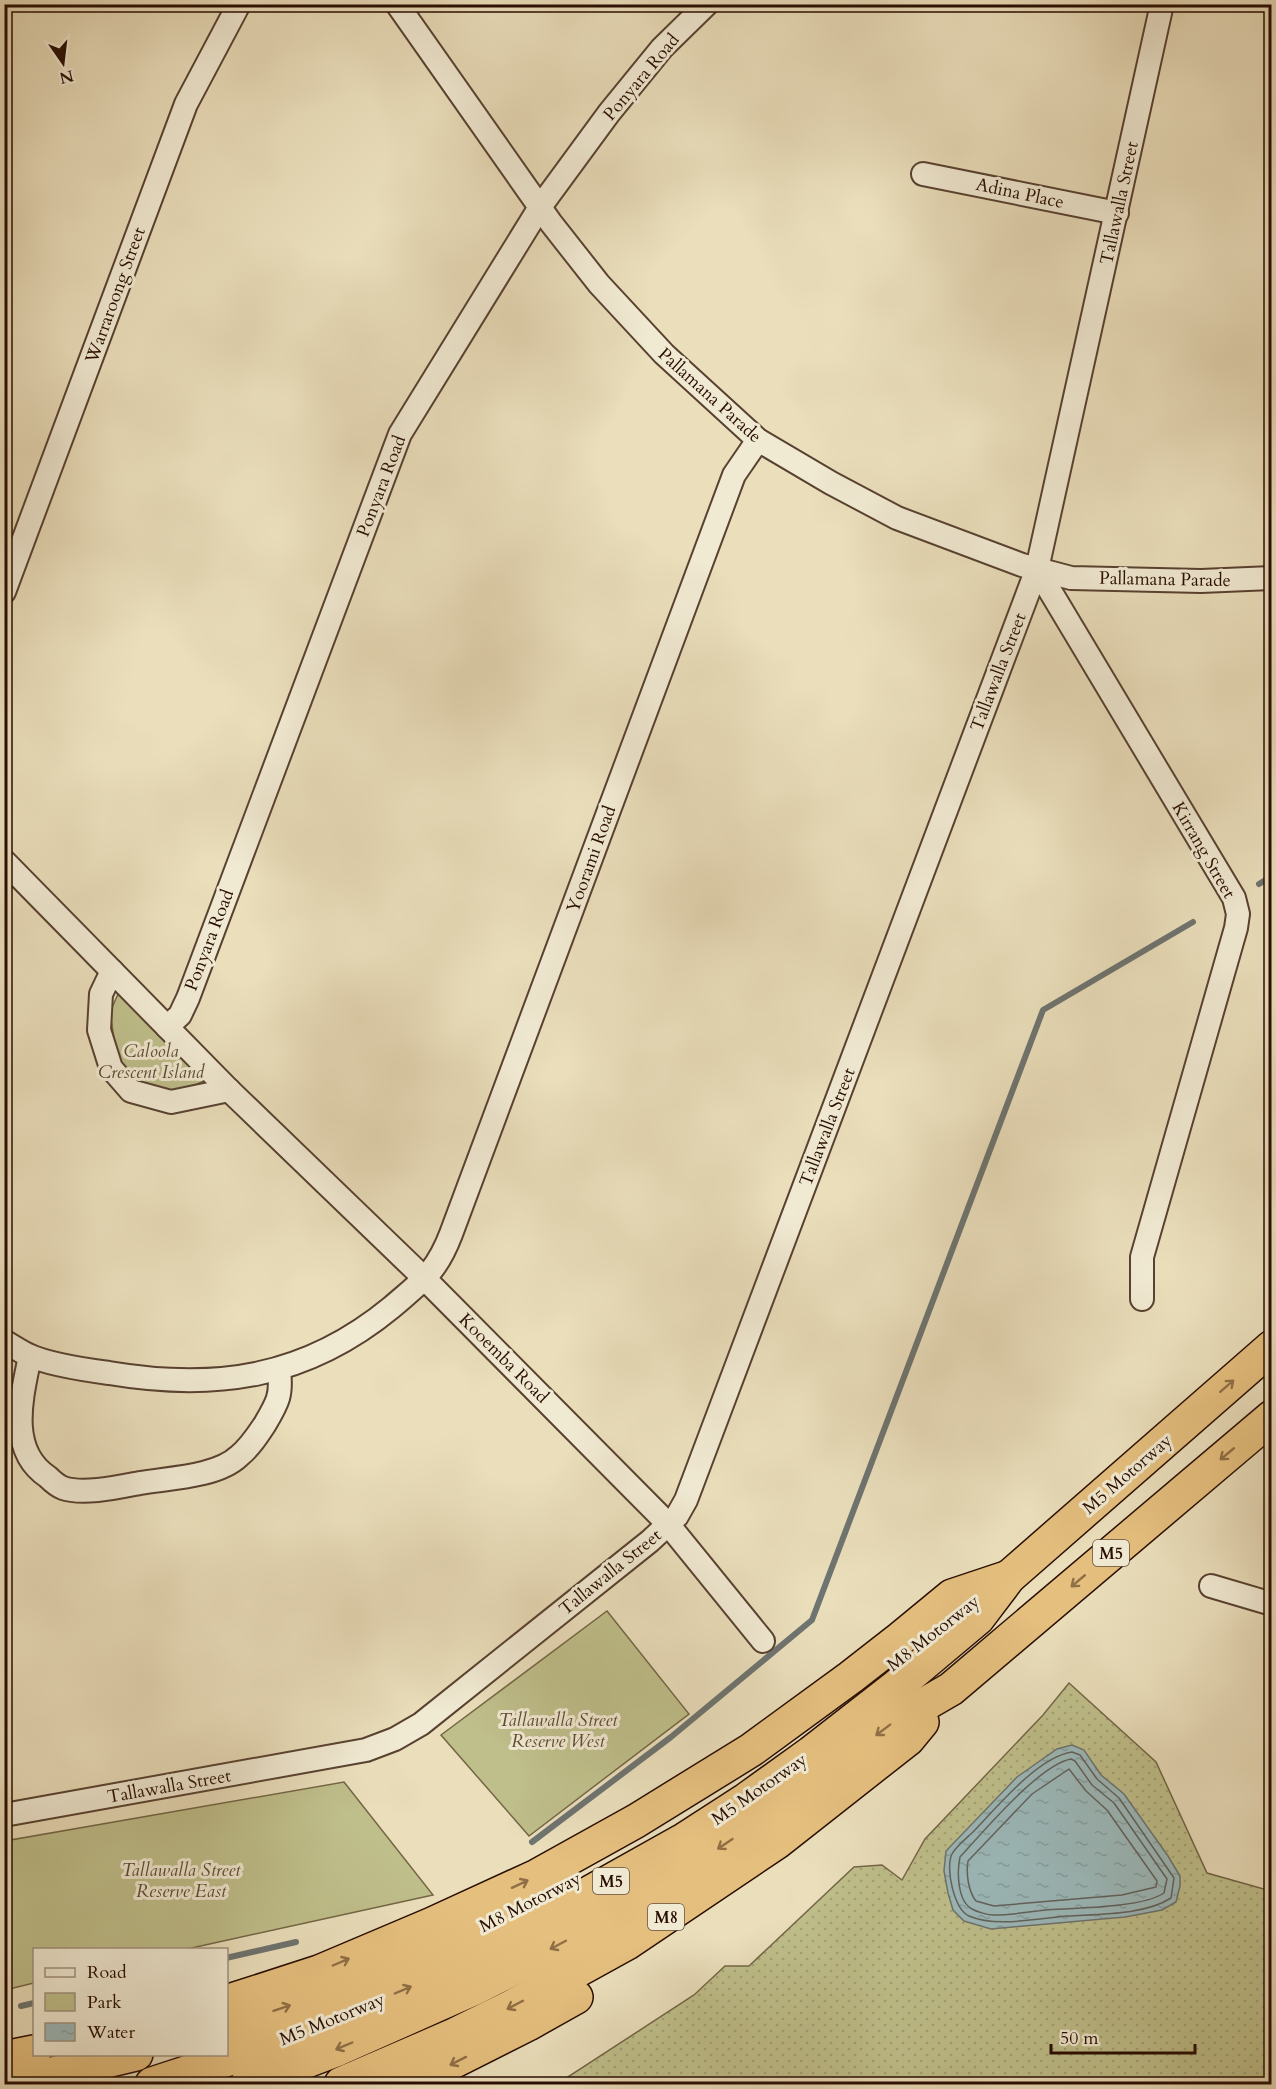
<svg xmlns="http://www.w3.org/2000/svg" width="1276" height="2089" font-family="Cardo,serif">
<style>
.grass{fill:url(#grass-dots);stroke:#746646;stroke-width:1.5}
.green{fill:#bfbf8b;stroke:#746646;stroke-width:1.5}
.water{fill:url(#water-ripples);stroke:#6e7470;stroke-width:1.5}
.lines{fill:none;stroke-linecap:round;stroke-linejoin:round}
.shore{stroke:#62635e;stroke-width:1.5}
.stream{stroke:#6e7470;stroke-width:6}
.minor-casing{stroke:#584130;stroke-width:26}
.motorway-casing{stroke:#280d02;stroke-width:36}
.minor{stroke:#f1ead3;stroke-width:22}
.motorway{stroke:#e5bf7e;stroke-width:33}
.oneway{stroke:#906f46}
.labels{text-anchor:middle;stroke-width:6;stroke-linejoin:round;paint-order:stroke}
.shield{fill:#f1ead3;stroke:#644f41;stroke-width:1.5}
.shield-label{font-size:16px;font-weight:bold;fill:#280d02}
.street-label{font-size:18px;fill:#280d02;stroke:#f1ead3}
.park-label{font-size:18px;font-style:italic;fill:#5d4b32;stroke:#f1ead3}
</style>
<defs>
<pattern id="grass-dots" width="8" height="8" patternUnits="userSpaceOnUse" patternTransform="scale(1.5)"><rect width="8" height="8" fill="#bfbf8b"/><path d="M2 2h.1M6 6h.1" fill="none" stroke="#a4a376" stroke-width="1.8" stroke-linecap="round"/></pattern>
<pattern id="water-ripples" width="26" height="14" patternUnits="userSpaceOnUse" patternTransform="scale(1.5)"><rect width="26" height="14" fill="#9cb9ba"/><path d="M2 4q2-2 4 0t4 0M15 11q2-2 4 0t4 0" fill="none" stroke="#869e9e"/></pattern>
</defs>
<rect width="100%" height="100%" fill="#eadebb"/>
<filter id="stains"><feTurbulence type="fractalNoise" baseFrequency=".00333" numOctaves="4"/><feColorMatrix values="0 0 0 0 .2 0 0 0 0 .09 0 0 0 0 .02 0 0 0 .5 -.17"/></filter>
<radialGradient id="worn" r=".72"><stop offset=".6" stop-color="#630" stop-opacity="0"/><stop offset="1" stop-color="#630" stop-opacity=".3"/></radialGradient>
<!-- grass -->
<path class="grass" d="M1069,1683L1156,1762L1207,1873L1271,1891V2084H557L694,1995L725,1966H749L854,1867L882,1865L902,1880L925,1839L1043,1715Z"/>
<!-- green -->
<g class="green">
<path d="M119,992L206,1080L189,1088L165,1092L135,1083L122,1068L114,1039L110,1012Z"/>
<path d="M607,1611L689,1714L529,1836L441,1735Z"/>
<path d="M344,1782L433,1895L187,1949L34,1950V1983L5,1990V1841Z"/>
</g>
<!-- water -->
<path class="water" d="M1072,1745L1084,1750L1101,1775L1124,1794L1168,1856L1180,1876V1886L1176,1902L1162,1910L1125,1917L991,1929L964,1921L953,1910L948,1893L944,1871L946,1851L1017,1777L1057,1749Z"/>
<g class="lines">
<!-- shore -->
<g class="shore">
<path d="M1072,1752L1080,1755L1097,1779L1119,1798L1174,1878L1171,1898C1145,1915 1099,1914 1068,1916C1040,1918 996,1928 969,1916C954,1909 945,1868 952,1854C956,1846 968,1837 974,1831C998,1806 1038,1757 1072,1752Z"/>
<path d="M1071,1759L1075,1761L1092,1785L1114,1803L1167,1879L1164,1893C1142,1908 1074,1908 1045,1910C1029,1912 1011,1915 994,1915C988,1915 977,1912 972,1909C957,1901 957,1871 960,1857C983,1832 1039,1765 1071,1759Z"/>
<path d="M1069,1769L1086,1791L1107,1810L1157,1881L1156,1887L1122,1895L994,1906L976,1901C968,1891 966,1873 968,1861L1032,1794Z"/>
</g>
<!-- stream -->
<g class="stream">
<path d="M1259,884L1272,876"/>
<path d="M532,1842L671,1737L812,1620L1043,1010L1193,922"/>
<path d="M226,1958L296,1942"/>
<path d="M21,2006L34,2003"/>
</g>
<defs>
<g id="minor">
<path d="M397,4L551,223L599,284L664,354L758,440L831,483L897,518L1022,565L1071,578L1201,581L1272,578"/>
<path d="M923,174L1117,213"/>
<path d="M1037,569L1234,898L1238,914L1236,928L1142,1257V1299"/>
<path d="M4,592L186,104L239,4"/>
<path d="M4,861L229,1090L425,1279L668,1524L763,1641"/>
<path d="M112,971L101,994L99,1030L111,1068L131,1091L171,1102L229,1090"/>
<path d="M167,1027L180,1015L188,998L400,434L540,207L609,113L662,48L707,4"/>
<path d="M4,1341C12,1346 20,1351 28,1355C48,1364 86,1370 109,1373C216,1391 306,1378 392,1307C422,1281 436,1273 451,1234L734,475L758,440"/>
<path d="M30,1356C22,1396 7,1450 48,1477C52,1481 58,1486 63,1488C83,1495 119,1487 140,1483C169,1478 217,1477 239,1456C250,1447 257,1436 265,1424C278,1402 282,1395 279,1370"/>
<path d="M1211,1586L1272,1604"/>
<path d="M4,1815L366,1750L395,1739L421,1724L650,1541L677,1516L686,1500L1037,569L1162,4"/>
</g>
<g id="motorway">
<path d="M226,2002L319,1972L430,1925L537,1876L636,1821L751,1750L851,1677L901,1638L952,1596L1009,1577"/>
<path d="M226,2027C330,1994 430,1952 528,1904"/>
<path d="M4,2058L34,2052"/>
<path d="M10,2084L136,2054"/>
<path d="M152,2084L241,2055L330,2021L423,1982L491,1948L682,1841L747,1799L811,1753L897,1686L978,1618L1009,1577L1272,1347"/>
<path d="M247,2084L338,2049L473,1989L569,1940L674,1878L721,1847L770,1814L894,1722L951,1689L1272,1417"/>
<path d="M341,2084L452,2036L511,2007L627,1943L777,1842L908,1739L922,1722"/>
<path d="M409,2084L528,2024L576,1997"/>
</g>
</defs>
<!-- minor casing -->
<use href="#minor" class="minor-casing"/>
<!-- motorway casing -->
<use href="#motorway" class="motorway-casing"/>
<!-- minor -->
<use href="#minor" class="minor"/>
<!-- motorway -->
<use href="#motorway" class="motorway"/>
</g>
<!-- one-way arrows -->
<defs><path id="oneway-shaft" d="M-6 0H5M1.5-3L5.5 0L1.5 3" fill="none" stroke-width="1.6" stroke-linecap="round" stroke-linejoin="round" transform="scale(1.5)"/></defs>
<g class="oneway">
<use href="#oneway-shaft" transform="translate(1227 1386) rotate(-41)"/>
<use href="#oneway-shaft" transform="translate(1227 1454) rotate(140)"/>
<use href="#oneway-shaft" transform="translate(1078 1581) rotate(140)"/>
<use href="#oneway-shaft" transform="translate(883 1730) rotate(143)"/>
<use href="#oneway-shaft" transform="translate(725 1844) rotate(146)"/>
<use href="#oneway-shaft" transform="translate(520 1884) rotate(-25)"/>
<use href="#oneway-shaft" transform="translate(558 1945) rotate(152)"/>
<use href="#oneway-shaft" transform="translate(341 1962) rotate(-23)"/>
<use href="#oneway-shaft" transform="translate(403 1990) rotate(-23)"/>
<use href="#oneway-shaft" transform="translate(515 2005) rotate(152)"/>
<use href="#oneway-shaft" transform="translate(282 2008) rotate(-19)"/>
<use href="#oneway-shaft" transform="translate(344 2046) rotate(157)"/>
<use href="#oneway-shaft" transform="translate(458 2061) rotate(153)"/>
</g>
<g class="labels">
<!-- shield labels -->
<g class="shield">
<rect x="1093" y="1540" width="36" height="26" rx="4.5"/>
<rect x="593" y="1868" width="36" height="26" rx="4.5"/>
<rect x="648" y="1904" width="36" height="26" rx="4.5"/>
</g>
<g class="shield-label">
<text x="1111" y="1559">M5</text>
<text x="611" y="1887">M5</text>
<text x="666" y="1923">M8</text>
</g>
<!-- street labels -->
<g class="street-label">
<text transform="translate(641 77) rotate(-50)" y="6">Ponyara Road</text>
<text transform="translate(1020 193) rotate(12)" y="6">Adina Place</text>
<text transform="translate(1119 203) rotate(-78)" y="6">Tallawalla Street</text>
<text transform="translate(115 295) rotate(-70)" y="6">Warraroong Street</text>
<text transform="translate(710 395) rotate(42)" y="6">Pallamana Parade</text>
<text transform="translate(381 486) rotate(-69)" y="6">Ponyara Road</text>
<text transform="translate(1165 579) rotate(1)" y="6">Pallamana Parade</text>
<text transform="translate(998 672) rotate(-69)" y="6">Tallawalla Street</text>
<text transform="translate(1204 850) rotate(60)" y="6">Kirrang Street</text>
<text transform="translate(591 859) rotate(-70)" y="6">Yoorami Road</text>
<text transform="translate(209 940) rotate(-69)" y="6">Ponyara Road</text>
<text transform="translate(827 1127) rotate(-69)" y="6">Tallawalla Street</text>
<text transform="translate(504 1358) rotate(45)" y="6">Kooemba Road</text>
<text transform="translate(1127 1474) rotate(-41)" y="6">M5 Motorway</text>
<text transform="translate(610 1572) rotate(-39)" y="6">Tallawalla Street</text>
<text transform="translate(933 1633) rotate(-38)" y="6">M8 Motorway</text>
<text transform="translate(169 1786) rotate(-10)" y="6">Tallawalla Street</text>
<text transform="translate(759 1789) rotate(-35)" y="6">M5 Motorway</text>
<text transform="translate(530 1902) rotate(-27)" y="6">M8 Motorway</text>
<text transform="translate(332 2019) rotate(-22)" y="6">M5 Motorway</text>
</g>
<!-- park labels -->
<g class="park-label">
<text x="151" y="1057">Caloola<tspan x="151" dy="21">Crescent Island</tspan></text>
<text x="558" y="1726">Tallawalla Street<tspan x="558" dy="21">Reserve West</tspan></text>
<text x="181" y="1876">Tallawalla Street<tspan x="181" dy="21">Reserve East</tspan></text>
</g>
</g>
<!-- margin -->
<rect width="1276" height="2089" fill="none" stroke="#eadebb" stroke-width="24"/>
<rect x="6" y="6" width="1264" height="2077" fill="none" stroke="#280d02" stroke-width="3"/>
<rect x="12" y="12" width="1252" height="2065" fill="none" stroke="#280d02" stroke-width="1.5"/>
<!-- legend -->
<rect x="33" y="1948" width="195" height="108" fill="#f1ead3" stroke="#a1927f" stroke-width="1.5"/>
<rect x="45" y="1968" width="30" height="9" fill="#f1ead3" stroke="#a1927f" stroke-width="1.5"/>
<text x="87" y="1978" font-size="18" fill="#280d02">Road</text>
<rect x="45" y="1993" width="30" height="18" fill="#bfbf8b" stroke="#a1927f" stroke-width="1.5"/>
<text x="87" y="2008" font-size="18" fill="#280d02">Park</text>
<rect x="45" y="2023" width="30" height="18" fill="url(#water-ripples)" stroke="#a1927f" stroke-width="1.5"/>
<text x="87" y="2038" font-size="18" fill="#280d02">Water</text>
<!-- north arrow -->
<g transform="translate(63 63) rotate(166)" stroke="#f1ead3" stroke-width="4.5" paint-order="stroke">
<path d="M0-4.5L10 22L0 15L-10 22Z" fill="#280d02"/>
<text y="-9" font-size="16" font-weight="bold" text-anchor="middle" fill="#280d02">N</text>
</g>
<!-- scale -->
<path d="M1051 2044v9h144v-9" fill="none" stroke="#280d02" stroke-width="3"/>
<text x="1060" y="2044" font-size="18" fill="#280d02" stroke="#f1ead3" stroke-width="4.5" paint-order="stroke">50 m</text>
<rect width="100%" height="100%" filter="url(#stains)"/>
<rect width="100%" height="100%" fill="url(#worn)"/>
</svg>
